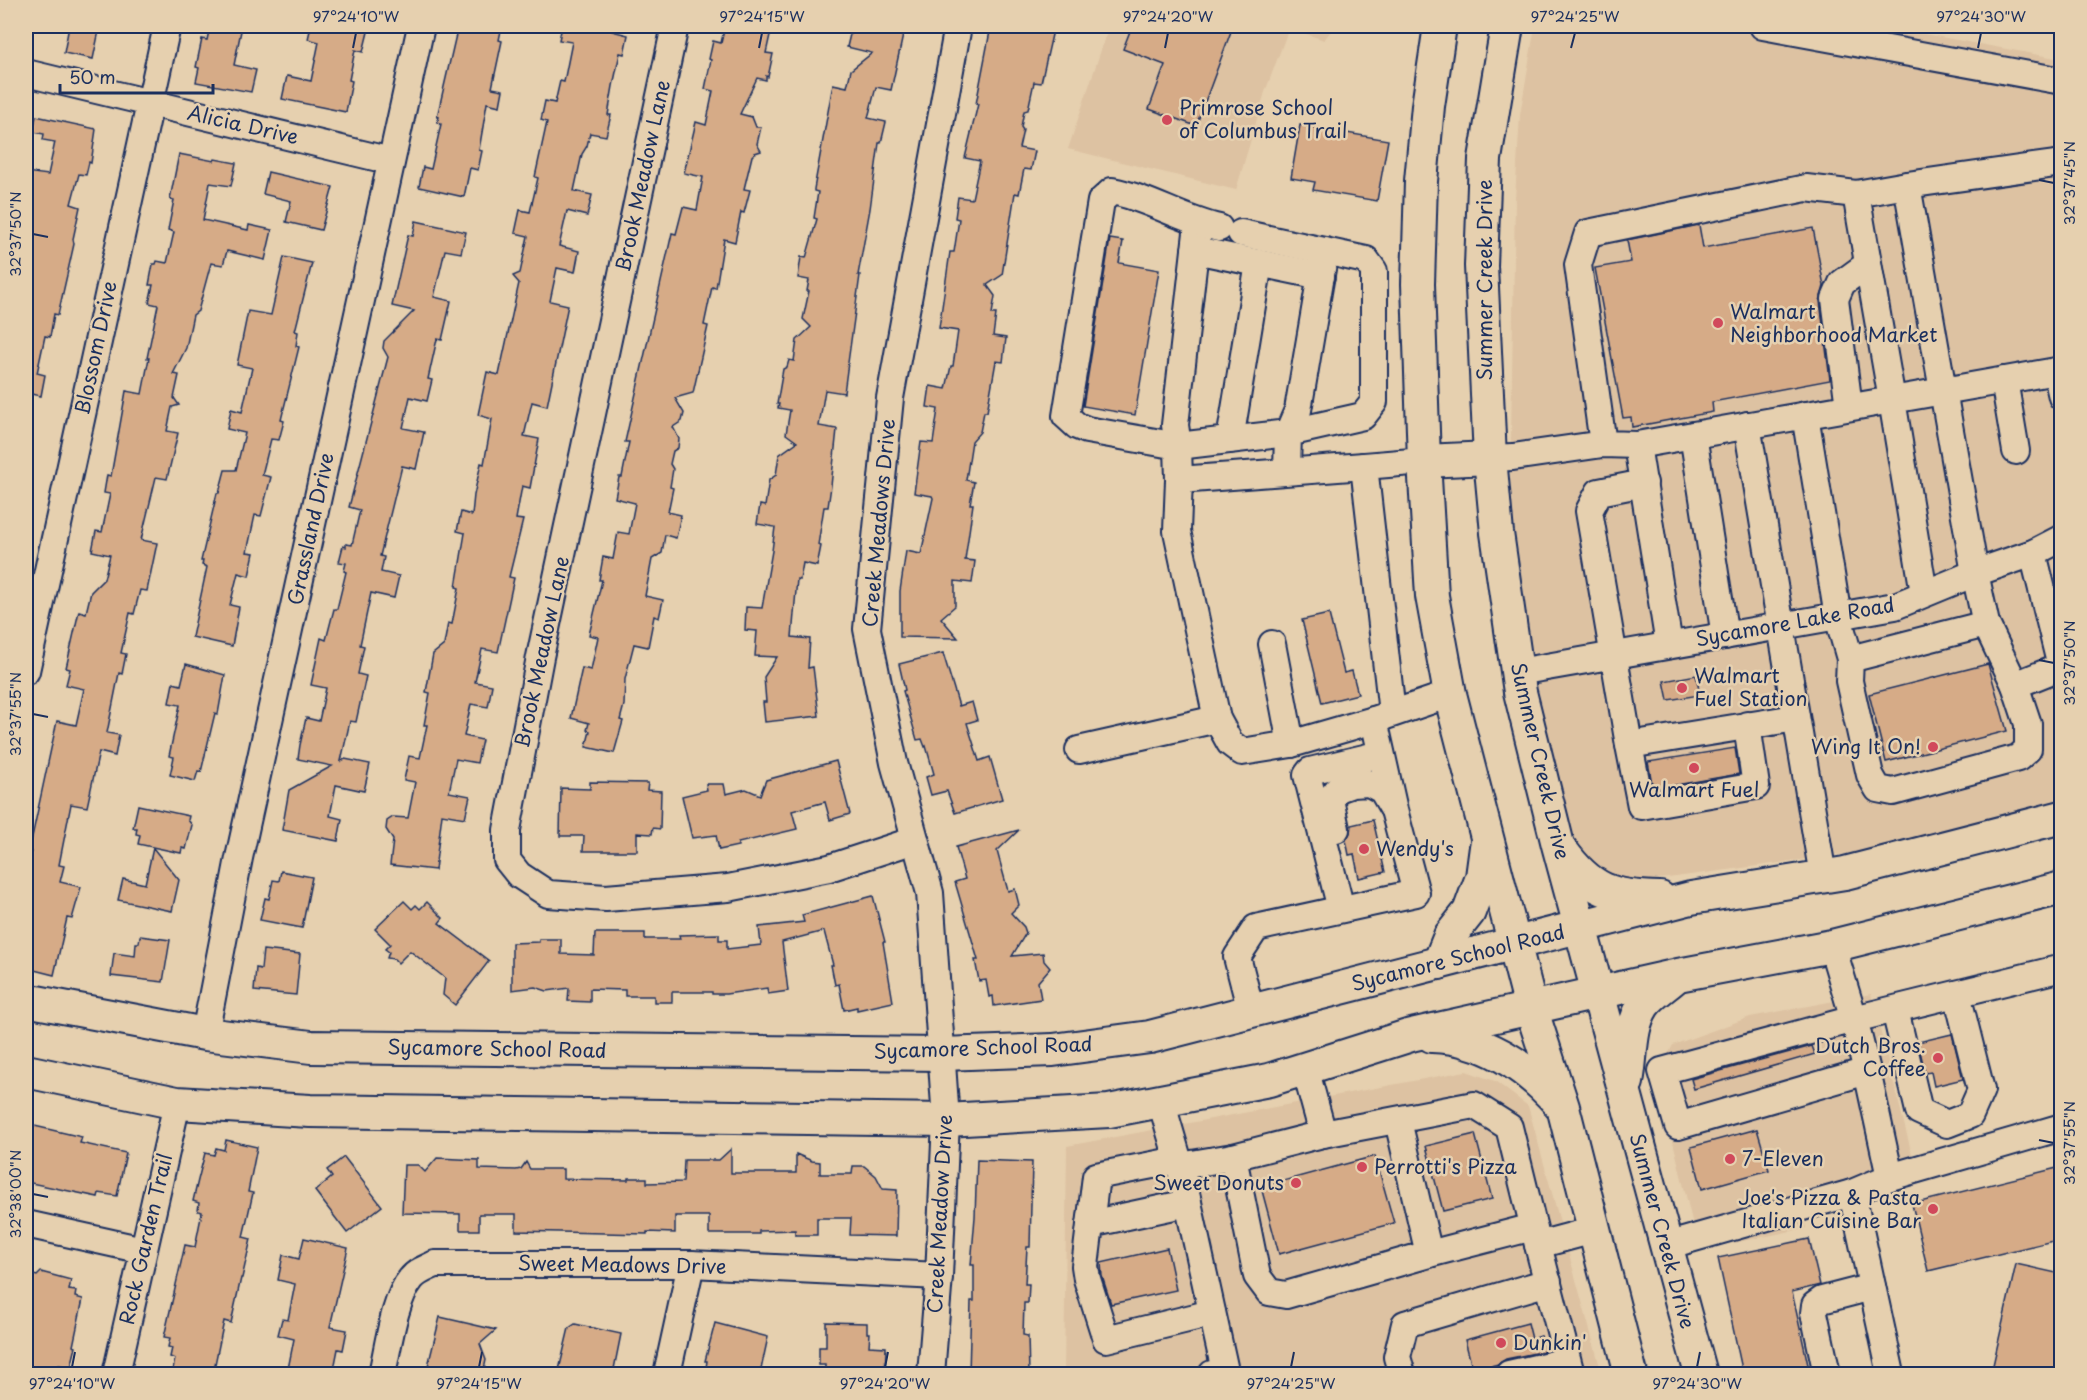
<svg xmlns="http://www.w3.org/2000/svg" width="2087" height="1400" font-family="'Playpen Sans',sans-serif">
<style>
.built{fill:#ddc2a2}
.building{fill:#d6ab87;stroke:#1b2f5e;stroke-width:1.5}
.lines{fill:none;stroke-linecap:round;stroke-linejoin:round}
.minor-casing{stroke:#1b2f5e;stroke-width:30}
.major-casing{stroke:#1b2f5e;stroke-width:36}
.minor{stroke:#e6d0af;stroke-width:26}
.major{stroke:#e6d0af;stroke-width:32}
.ticks{fill:none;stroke:#1b2f5e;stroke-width:2}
.poi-dot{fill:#d1495b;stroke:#e6d0af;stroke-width:2}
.labels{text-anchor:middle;stroke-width:5;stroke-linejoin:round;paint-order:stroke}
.poi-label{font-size:20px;fill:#1b2f5e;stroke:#e6d0af;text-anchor:start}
.street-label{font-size:20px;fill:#1b2f5e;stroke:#e6d0af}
.neatline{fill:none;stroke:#1b2f5e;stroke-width:2}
.ticks-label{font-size:15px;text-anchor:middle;fill:#1b2f5e}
</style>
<rect width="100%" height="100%" fill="#e6d0af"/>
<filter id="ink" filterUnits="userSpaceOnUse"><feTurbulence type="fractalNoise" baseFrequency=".0167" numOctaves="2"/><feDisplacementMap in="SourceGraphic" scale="12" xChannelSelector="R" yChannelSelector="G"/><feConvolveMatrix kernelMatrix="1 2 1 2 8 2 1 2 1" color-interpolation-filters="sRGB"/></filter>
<g filter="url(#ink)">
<!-- built -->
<g class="built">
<path d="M1109,26H1335L1324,40L1289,28L1265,92L1236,190L1068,149Z"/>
<path d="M1535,26H1880L2061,59V802L1860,852L1631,883L1602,874L1574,849L1552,757L1531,655L1510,496L1515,199L1520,115Z"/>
<path d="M1871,994L1919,1182L1804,1213L1806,1228L1699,1250L1657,1075L1673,1045L1750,1017Z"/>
<path d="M1466,1071L1495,1081L1528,1106L1602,1374H1064L1067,1146Z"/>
</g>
<!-- building -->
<g class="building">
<path d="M69,26H100L93,59L64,53Z"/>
<path d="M210,26H242L234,65L256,70L251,92L196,82L199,68L196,67L202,39L207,40Z"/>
<path d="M311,26H358L369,28L363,52L355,50L349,80L352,81L346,112L282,99L287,76L311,81L319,42L308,39Z"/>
<path d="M458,26H502L499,40L502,41L492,88L503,90L500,106L487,103L479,150L482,151L478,170L470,168L464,197L419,187L423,167L431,169L441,124L437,123L439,117H437Z"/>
<path d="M562,26H613L612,31L628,35L624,54L620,53L613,86L608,115H611L606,136L590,133L587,146L582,154L574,191L592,195L587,216L567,211L559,246L579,251L575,272L557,268L550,301L568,305L547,406L532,402L524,436L539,439L530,488L522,486L516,519L523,520L509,577L514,578L498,652L482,649L475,682L492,685L488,707L471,704L464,736L482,740L477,763L456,759L449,792L470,796L465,818L442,814L435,870L390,865L393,840L386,829L387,821L393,817L408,818L415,782L404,780L409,756L420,758L427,725H424L430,693L426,692L433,654L444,645L448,623L452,624L459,588L456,587L465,533L457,531L461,512L472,515L474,495L481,463L484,464L492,419L478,415L487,372L499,375L519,283L513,276L520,273L528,236L515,233L520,210L530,212L538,178L535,177L547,122L541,120L545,101L555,103L560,81L564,82L572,42L559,40Z"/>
<path d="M725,26H772L766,53L773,54L768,77L766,76V80L757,78L740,114L752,117L756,127H761L757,144L761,151L755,153L752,156L744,189L750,190L744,213L741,212L735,242L724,239L716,288L712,287L704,325L708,326L693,393L675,398L684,413L682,421L673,427L679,439L678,448L673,451L670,464L673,469L670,487L673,488L668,512L681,515L676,538L665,535L662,553L652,559L645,596L663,600L659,618L654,616L648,647L634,644L625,679L624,705L620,720L623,721L614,753L586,747L590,731L587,730L589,723L571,718L582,668L591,670L598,637L589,635L602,580H599L603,557L613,559L618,532L629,534L635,503L615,498L619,477H622L629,442H625L672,233L676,234L683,207L697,210L703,177L684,173L696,122L706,125L713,91L705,89L711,60L709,59L713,41L721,43Z"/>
<path d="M852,26H905L891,90L876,87L868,118L886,122L881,143H879L870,209L858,275H860L847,370L844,393L825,390L819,426L837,429L831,486L828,507H824L818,545L821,546L817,566L803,563L800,580L797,579L792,637L810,639L808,668L813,667L819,716L765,722L763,702H766L764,677L777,657L755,656L757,631L745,630L746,607L762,608L772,551L775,527L757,524L760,505L765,506L769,480L776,475L779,455L797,442L786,434L790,410L778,408L779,404H777L783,369L787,367L789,360L794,361L797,340L811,327L803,319L809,291H807L809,280L798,278L801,257L806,258L817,219L814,218L818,192L814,191V189L833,84L847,87L851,70L872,53L847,47Z"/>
<path d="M991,26H1054L1041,83L1034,82L1028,110L1024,111L1021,127L1023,130L1019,148L1035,151L1031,170L1024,169L1019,194L1015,193L1002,275L987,285L995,296L992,314H996L993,336L1006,338L1003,362L996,361L987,412H984L980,432L972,441L966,480L974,482L970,504H973L965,560L975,561L972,583L955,581V606L941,618L958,638L900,637V591L906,551L921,554L933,498L932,496L914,493L921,442L933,443L938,409L927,407L930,386L946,389L951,366H953L958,331L939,328L950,252H954L959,219L955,218L958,197L972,199L980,161L965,158L978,104H976Z"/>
<path d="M1132,26H1233L1196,126L1149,109L1165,65L1123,49Z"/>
<path d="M36,116L96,129L91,163L89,162L86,175L79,174L71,204L80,207L73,239L74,244L58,315L54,314L50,337L45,336L37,373L45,375L41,396L26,393V217L30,196L26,195V172L48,175L55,142L43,140L44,134L33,132Z"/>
<path d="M1300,125L1388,140L1377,201L1313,190L1315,182L1291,178Z"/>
<path d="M179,154L214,161L215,159L236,163L231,186L210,183L203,220L248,230L249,225L272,230L265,260L227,251L223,265L211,263L198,311L193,315L186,348L173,374L179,375L174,398L179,405L172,407L167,431L178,433L167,479L156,477L141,540L157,543L147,591L140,590L134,614L130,613L121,653L126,654L122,674L119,673L107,733L119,735L115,756L99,752L87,807L71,804L59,865L64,866L60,882L81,887L72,919L67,918L54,975L26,968V875L31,852L29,851L57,721L76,725L84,689L66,685L70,669L66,668L79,611L86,613L91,592L104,579L110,555L92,551L96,531L102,532L110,494L104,493L107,475L111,476L126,391L142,394L149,358H147L158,305L149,303L153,285H149L153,264H156L157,261L167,263L174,232L168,230L174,200L170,199Z"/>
<path d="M268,172L333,187L321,230L286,222L291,201L263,194Z"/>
<path d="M416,221L466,232L461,253L445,250L434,297L451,301L442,340L437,339L428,379L432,380L427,401L410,397L403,428L424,432L416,469L402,466L380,556L384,557L381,572L399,576L394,598L371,593L360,645L364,646L358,674L366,676L356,722L350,721L341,761L345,759L370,764L364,791L336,785L330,816L342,819L338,841L282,830L289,790L332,766L298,759L300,745L306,718L319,721L326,688L311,685L321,638L326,640L334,609H337L346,572L344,571L346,563L339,562L343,546L346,547V544L352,545L360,510L349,507L388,357L383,348L384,341L414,311L392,306L408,235L413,236Z"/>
<path d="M1699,225L1703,248L1813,228L1824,286L1820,301L1830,380L1712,402L1713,412L1632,427L1631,417L1623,418L1595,268L1631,262L1627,240Z"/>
<path d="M1110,239L1123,241L1119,263L1159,270L1135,415L1083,406Z"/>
<path d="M284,257L312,263L295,331L298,332L296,346L299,347L281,420L284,421L279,440L271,439L262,475L271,477L261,516L255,515L247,552L254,553L249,576L238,573L230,605L239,607L232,646L192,637L207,567L202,565L203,561H201L217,493H219L225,470H236L245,433L227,429L231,409L242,412L252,368L237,365L248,311L271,315Z"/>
<path d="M1329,614L1344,673L1352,671L1358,694L1322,703L1302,620Z"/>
<path d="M943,653L959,706L972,702L977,720L967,723L979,761L990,757L1002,799L955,813L947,791L931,795L926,777L934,774L926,746L925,747L922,739L917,740L903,691L905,690L899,664Z"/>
<path d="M186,664L225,675L218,714L215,713L201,772L198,771L195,781L170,775L174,757L169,756L180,705L169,703L173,683L181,685Z"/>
<path d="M1988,664L2007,731L1886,762L1869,694Z"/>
<path d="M1696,675L1700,695L1668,700L1664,681Z"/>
<path d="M1735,748L1739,774L1653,789L1648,762Z"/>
<path d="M836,761L850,814L830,820L825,802L792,811L797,829L738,843V846L719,850L716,835L692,838L682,796L707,790L706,784H724L726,794L746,789L760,795L766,780Z"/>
<path d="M590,782L648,783L647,790L661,791L660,829L653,828L652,834L637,833V851H583L584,836H560L561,788L590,789Z"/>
<path d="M138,805L189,816L188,820L192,825L186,849L182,848L181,853L138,844L140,835L136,834L137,828H133Z"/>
<path d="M1373,820L1385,872L1359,878L1354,854L1349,855L1346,840L1350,833L1351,825Z"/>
<path d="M1019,830L997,851L1008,891L1015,889L1019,905L1011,913L1024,927L1026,933L1012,956L1043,953L1044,961L1050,968L1038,982L1041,999L994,1006L993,996L989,997L986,980L979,981L975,960H978L955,882L965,879L956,847Z"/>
<path d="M153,848L179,880L172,911L118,900L123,879L145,884Z"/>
<path d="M281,871L312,877L302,928L260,920L265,898L269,899L273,880L279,881Z"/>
<path d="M873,896L885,942H883L893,1002L857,1010V1007L844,1010L839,984L835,985L831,965H833L824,931L782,942L788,991L768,994L767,988L726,994H712V992H672V1002H654V996H625V990L590,989V1002L568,1001L569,988L547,991L535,987L512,990V943L539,942V939H561V954L594,955L595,933H645V939H680L679,935L719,934V940H727V949L761,945L759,927L804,922L802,915Z"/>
<path d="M404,901L412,909L416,905L420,909L427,902L443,918L439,923L489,961L455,1005L443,995L445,978L410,951L398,963L394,959L387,958L389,952L385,949L390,944L375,929Z"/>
<path d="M140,936L170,940L163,982L111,976L114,953L135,956L136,943H139Z"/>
<path d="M263,950L300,954L296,995L254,991L256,968L261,969Z"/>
<path d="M1952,1034L1963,1079L1934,1086L1931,1072L1925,1073L1918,1042Z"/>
<path d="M1812,1046L1815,1054L1694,1089L1691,1079Z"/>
<path d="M26,1124L82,1137L80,1143L126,1153L117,1196L99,1193L98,1197L26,1182Z"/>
<path d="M1757,1129L1769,1170L1702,1189L1691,1147Z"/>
<path d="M1475,1134L1492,1199L1443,1211L1426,1146Z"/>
<path d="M226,1140L257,1147L248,1192L253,1193L243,1237L251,1239L242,1278H241L231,1323L224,1321L213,1374H172L175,1359L170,1357L172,1348L168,1347L170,1338L164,1337L185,1245L195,1247L202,1212L198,1211L199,1203L193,1201L198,1180L205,1153L214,1155L216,1148L224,1150Z"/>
<path d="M731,1149V1173H796V1154L812,1161L820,1162V1174H852L853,1166H864L876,1176L883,1189L897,1190L896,1236L850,1235L851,1218H817V1235H795V1230L759,1231V1234H709V1216H675V1233L647,1232V1234L516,1231V1214H479V1230H460V1214L402,1213L404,1165H418L425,1172L437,1158L479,1160V1169L516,1170L521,1169L526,1162L530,1169H563V1179L628,1180V1178H647V1183L683,1182L684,1160H719Z"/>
<path d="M1375,1156L1394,1223L1279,1254L1261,1187Z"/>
<path d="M344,1157L382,1206L347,1233L315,1191L332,1177L327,1170Z"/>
<path d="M977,1160L1032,1162L1030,1247H1027L1025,1284H1029L1028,1303H1024L1023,1335L1028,1336L1029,1374H969L971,1301H974V1265H971L975,1217Z"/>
<path d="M2061,1167V1239L1928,1271L1912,1204Z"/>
<path d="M304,1238L348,1248L330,1327L347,1330L343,1350L338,1349L333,1374H287L294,1339L278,1335L282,1319L288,1320L295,1284L278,1280L283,1255L299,1259Z"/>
<path d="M1809,1239L1820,1285L1792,1292L1810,1374H1743L1718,1258Z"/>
<path d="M1167,1248L1176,1290L1111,1304L1102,1276L1101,1263Z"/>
<path d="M2016,1264L2061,1274V1374H1991Z"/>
<path d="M41,1272L71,1280L69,1290L76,1291L75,1297L83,1299L73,1346L76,1347L71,1367L59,1365L57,1374H26V1328L29,1309H26V1273L37,1276Z"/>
<path d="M440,1317L496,1330L480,1344L486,1360L483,1374H426Z"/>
<path d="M826,1322L867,1323V1333H870L869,1346L886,1347L885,1374H825V1365H819V1347H826Z"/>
<path d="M715,1323L768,1337L760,1374H736L706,1368L707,1361H705Z"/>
<path d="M1528,1323L1532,1339L1541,1336L1545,1351L1506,1359L1498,1364L1473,1371L1465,1340Z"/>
<path d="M575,1324L621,1334L613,1374H581L559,1370L569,1328Z"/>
</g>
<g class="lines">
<defs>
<g id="minor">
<path d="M675,26L540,657L507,830V860L519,875L548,894L606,898L728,888L829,868L915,840"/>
<path d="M1763,26L2062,81"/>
<path d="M26,73L391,161"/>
<path d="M1907,185L2062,163"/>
<path d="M1856,194L1907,185L1975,573L1986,624"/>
<path d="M1198,224L1175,425L1178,446L1179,480L1364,466"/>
<path d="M1219,228C1182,220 1149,198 1112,191L1101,201L1066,416L1077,426L1087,430L1178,446L1288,433L1298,410L1325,251"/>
<path d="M1241,233L1366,260L1374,271V402L1363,416L1288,433L1287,471"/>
<path d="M1195,250L1321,276"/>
<path d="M2056,371L2062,397"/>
<path d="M2004,380L2016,451"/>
<path d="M1849,407L1835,299L1842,283L1868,264"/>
<path d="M1805,415L1838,617L1850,659L1849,681L1870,775L1878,789L1893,792L2018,758L2028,749V724L2015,685L1986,624L1850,659"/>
<path d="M1747,425L1823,876"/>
<path d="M1693,435L1725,636"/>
<path d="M1230,440L1259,263"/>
<path d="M1637,445L1669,645"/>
<path d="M1490,458L1513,457L1603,444L1637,445L1892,400L1856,194L1806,188L1588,233L1578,265L1603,444"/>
<path d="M1179,480L1177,531L1217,719L1230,743L1242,752L1291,744"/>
<path d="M1644,483L1599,492L1589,511L1629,745L1796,718"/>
<path d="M2033,553L2062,671"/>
<path d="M1924,593L1892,400L2062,370"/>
<path d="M1272,644L1291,744L1374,720"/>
<path d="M26,671L167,26"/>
<path d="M1518,672L1895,606L1975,573L2033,553L2062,538"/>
<path d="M2015,685L2060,667"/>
<path d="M1392,713L1364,466L1424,461"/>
<path d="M1629,745L1641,806L1756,786L1747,725"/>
<path d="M1079,750L1217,719"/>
<path d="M1336,829L1330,799L1338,789L1352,784L1369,783L1382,790L1392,807"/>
<path d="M1341,909L1307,775L1310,771L1381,754"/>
<path d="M1895,1010L1919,1111L1947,1124L1970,1115L1981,1090L1957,994"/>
<path d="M1251,1011L1237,957L1256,928L1416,893L1394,810L1374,720L1450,694"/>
<path d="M205,1034L239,858L421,26"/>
<path d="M1305,1068L1323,1134L1474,1105L1509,1127L1538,1245L1594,1230"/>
<path d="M1867,1071L1854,1019L2062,968"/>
<path d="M1161,1101L1180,1166L1233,1157L1257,1276L1269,1292L1286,1295L1429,1254L1533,1227"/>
<path d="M1398,1121L1429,1254"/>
<path d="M1233,1157L1323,1134"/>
<path d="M1178,1160L1096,1176L1085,1266L1087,1279L1106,1339L1212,1313"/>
<path d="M1180,1166L1225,1371L1212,1374"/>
<path d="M1890,1177L2062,1127"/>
<path d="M1852,1193L1891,1374"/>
<path d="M26,1224L143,1250"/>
<path d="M1090,1224L1188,1203"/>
<path d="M1538,1245L1571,1374"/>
<path d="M1666,1246L1852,1193L1890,1177L1867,1071L1678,1126L1662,1071L1854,1019L1832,946"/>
<path d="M116,1374L177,1103"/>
<path d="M382,1374C388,1348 394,1299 411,1279C417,1271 427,1268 435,1264H691L939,1276"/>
<path d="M667,1374L691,1264"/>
<path d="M931,1374L939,1276L946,1120L930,893L894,763L867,629L890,398L958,26"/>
<path d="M1402,1374L1397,1357L1405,1324L1548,1282"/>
<path d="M1509,1374L1567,1361"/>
<path d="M1827,1374L1814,1313L1815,1305L1822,1300L1872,1287"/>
</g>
<g id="major">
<path d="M1440,26L1428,106L1421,181L1418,284L1424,461L1432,596L1450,694L1531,1008L1563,1107L1631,1374"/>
<path d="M1507,26L1485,159L1481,266L1490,458L1497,533L1520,692L1558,845L1701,1374"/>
<path d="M1424,461L1490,458"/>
<path d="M1562,851C1591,891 1612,897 1660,898"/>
<path d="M1439,963L1450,936L1469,912L1482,877L1486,847"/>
<path d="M26,1000L205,1034L311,1047L942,1054L1053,1050L1150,1037L1691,898L1845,873L2062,817"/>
<path d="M1432,1036C1485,1038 1525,1065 1559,1103"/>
<path d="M26,1071L177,1103L310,1111L946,1120L1109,1111L1269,1080L1411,1035L1678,975L1832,946L2062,888"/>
<path d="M1627,1082C1632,1057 1629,1028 1643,1006C1650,995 1665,986 1675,977"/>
</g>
</defs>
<!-- minor casing -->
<use href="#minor" class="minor-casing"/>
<!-- major casing -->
<use href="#major" class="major-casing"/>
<!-- minor -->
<use href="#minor" class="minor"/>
<!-- major -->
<use href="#major" class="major"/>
</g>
</g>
<!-- ticks -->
<path class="ticks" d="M353,48L356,33M759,48L762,33M1165,48L1168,33M1571,48L1575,33M1978,48L1981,33M2039,180L2054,183M33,234L48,237M2039,660L2054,663M33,714L48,717M2039,1140L2054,1143M33,1194L48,1197M72,1367L75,1352M479,1367L482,1352M885,1367L888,1352M1291,1367L1294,1352M1697,1367L1700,1352"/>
<!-- markers -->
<g class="poi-dot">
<circle cx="1167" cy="120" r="6"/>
<circle cx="1718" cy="323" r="6"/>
<circle cx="1682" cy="688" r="6"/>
<circle cx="1933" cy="747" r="6"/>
<circle cx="1694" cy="768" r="6"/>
<circle cx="1364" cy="849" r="6"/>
<circle cx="1938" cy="1058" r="6"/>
<circle cx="1730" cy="1159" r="6"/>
<circle cx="1362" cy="1167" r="6"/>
<circle cx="1296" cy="1183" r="6"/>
<circle cx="1933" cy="1209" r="6"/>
<circle cx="1501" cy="1343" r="6"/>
</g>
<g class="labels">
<!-- poi labels -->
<g class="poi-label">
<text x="1179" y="115">Primrose School<tspan x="1179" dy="23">of Columbus Trail</tspan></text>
<text x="1730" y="319">Walmart<tspan x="1730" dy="23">Neighborhood Market</tspan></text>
<text x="1694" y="683">Walmart<tspan x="1694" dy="23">Fuel Station</tspan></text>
<text x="1921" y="754" text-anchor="end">Wing It On!</text>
<text x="1694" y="797" text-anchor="middle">Walmart Fuel</text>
<text x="1376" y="856">Wendy's</text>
<text x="1926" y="1053" text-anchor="end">Dutch Bros.<tspan x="1926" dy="23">Coffee</tspan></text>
<text x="1742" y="1166">7-Eleven</text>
<text x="1374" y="1174">Perrotti's Pizza</text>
<text x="1284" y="1190" text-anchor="end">Sweet Donuts</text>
<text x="1921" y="1205" text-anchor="end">Joe's Pizza &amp; Pasta<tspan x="1921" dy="23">Italian Cuisine Bar</tspan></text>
<text x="1513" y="1350">Dunkin'</text>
</g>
<!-- street labels -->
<g class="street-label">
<text transform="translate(243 125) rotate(13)" y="7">Alicia Drive</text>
<text transform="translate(643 176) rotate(-78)" y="7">Brook Meadow Lane</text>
<text transform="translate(1485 280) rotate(-90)" y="7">Summer Creek Drive</text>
<text transform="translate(96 348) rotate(-78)" y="7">Blossom Drive</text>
<text transform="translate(879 523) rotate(-85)" y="7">Creek Meadows Drive</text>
<text transform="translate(311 529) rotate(-78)" y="7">Grassland Drive</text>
<text transform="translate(1795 622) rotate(-10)" y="7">Sycamore Lake Road</text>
<text transform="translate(542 652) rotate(-78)" y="7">Brook Meadow Lane</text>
<text transform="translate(1540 761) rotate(77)" y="7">Summer Creek Drive</text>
<text transform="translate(1458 958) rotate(-14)" y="7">Sycamore School Road</text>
<text transform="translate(983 1048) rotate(-2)" y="7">Sycamore School Road</text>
<text transform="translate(497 1049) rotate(1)" y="7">Sycamore School Road</text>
<text transform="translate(940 1214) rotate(-87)" y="7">Creek Meadow Drive</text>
<text transform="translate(1662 1231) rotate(75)" y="7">Summer Creek Drive</text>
<text transform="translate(146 1239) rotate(-77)" y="7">Rock Garden Trail</text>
<text transform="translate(622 1265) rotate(1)" y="7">Sweet Meadows Drive</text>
</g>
</g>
<!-- margin -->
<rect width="2087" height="1400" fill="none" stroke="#e6d0af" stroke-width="66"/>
<!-- scale -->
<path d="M60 84v9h153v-9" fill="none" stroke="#1b2f5e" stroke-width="3"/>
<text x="69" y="84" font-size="18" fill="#1b2f5e" stroke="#e6d0af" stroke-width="4.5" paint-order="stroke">50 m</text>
<rect x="33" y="33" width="2021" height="1334" class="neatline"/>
<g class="ticks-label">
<text x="356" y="22">97°24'10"W</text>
<text x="762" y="22">97°24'15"W</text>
<text x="1168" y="22">97°24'20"W</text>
<text x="1575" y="22">97°24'25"W</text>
<text x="1981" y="22">97°24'30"W</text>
<text transform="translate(2070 183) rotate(-90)" y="5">32°37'45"N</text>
<text transform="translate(16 234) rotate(-90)" y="5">32°37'50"N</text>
<text transform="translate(2070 663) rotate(-90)" y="5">32°37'50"N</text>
<text transform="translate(16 714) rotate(-90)" y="5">32°37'55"N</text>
<text transform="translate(2070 1143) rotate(-90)" y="5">32°37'55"N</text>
<text transform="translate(16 1194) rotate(-90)" y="5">32°38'00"N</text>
<text x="72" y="1389">97°24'10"W</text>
<text x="479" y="1389">97°24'15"W</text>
<text x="885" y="1389">97°24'20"W</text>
<text x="1291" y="1389">97°24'25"W</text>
<text x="1697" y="1389">97°24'30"W</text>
</g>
</svg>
